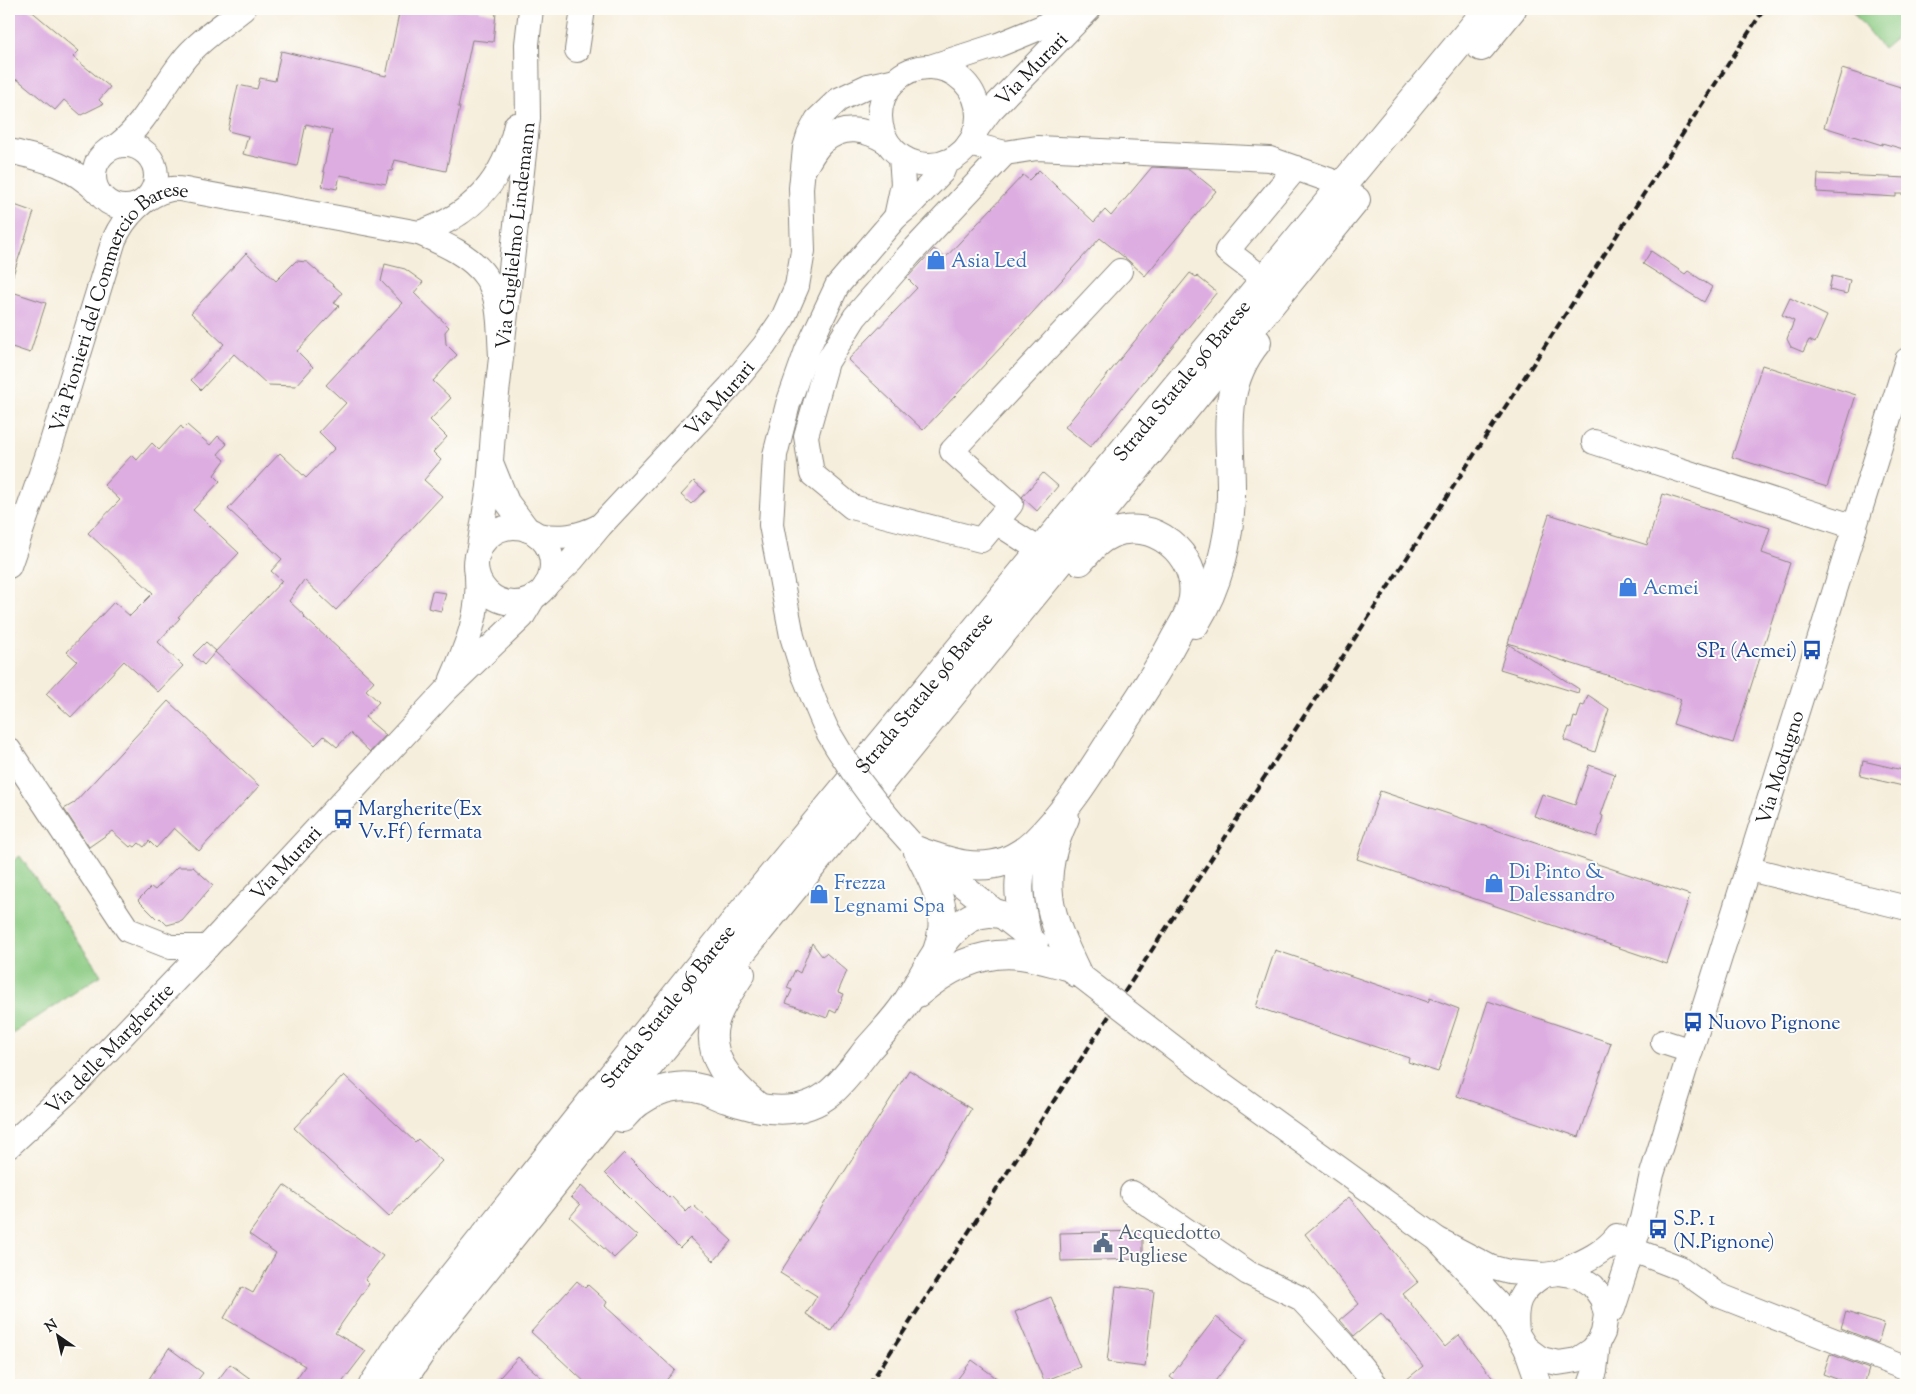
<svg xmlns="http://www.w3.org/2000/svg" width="1916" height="1394" font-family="'Sorts Mill Goudy',serif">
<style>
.green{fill:#89ca81;stroke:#52734e}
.building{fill:#ddade1}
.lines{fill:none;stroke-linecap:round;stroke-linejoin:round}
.minor-casing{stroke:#89857c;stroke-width:26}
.major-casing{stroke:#89857c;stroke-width:30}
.minor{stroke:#fff;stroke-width:24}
.major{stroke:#fff;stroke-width:28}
.rail{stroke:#1c1c1c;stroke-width:4;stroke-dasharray:8 4;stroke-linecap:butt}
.minor-bridge-casing{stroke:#89857c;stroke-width:26;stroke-linecap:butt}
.minor-bridge{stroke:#fff;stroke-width:24}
.labels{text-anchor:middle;stroke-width:4;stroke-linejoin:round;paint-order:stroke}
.street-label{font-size:20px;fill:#1c1c1c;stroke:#fdfcf7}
.shop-label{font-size:20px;fill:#366cbe;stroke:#fdfcf7;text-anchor:start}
.transit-label{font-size:20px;fill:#164399;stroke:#fdfcf7;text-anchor:start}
.service-label{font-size:20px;fill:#4e5e75;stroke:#fdfcf7;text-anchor:start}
</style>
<rect width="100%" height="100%" fill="#fdfcf7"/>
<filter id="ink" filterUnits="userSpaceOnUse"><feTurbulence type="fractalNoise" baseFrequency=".02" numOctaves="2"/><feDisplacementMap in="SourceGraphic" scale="10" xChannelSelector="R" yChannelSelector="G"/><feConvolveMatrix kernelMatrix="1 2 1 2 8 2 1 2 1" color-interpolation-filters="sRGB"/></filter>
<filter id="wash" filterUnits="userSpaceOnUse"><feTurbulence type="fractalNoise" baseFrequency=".0096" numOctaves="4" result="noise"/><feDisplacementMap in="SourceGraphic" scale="20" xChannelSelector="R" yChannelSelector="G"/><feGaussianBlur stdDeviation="1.12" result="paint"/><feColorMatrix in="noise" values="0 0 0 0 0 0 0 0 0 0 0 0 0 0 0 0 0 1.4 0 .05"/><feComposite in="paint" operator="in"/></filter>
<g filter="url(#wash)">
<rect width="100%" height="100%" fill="#f6eedc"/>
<!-- green -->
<g class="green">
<path d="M1850,9H1905L1907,11V29L1883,49Z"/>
<path d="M20,856L101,975L9,1036V864Z"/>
</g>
<g id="blocks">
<!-- building -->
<g class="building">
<path d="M9,9H29L79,51L73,57L110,87L99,100L103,104L81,115L64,100L55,110L17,79L9,90Z"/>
<path d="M400,9H479V11L496,13L493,42L472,40L458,107H460L446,171L395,160L392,171H389L386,184L340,175L337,189L322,186L325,172L323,171L332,130L306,124L297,166L243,154L248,136L228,131L238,85L257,89L260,78L275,81L281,51L386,76Z"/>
<path d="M1842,69L1907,89V150L1882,143V145L1824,127Z"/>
<path d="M1152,167L1189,169L1216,191L1145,276L1129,261L1100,238L1004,344L923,430L848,360L917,288L907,278L934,249L945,258L1023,175L1029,180L1039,170L1094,222L1105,210L1111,216Z"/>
<path d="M1818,174L1907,178V194H1896V197L1817,192Z"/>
<path d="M9,203L34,212L11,281H9Z"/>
<path d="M1651,251L1685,274L1688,271L1712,287L1704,302L1643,264Z"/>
<path d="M246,253L276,281L296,261L307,262L342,293L334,303L339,306L297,351L313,367L296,386L268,385L234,354L201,390L191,380L224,344L191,313Z"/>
<path d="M385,264L405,269L423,282L414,293L449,327L445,332L446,344L457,355L433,381L451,398L430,420L447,437L433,452L441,460L424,480L442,496L336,610L304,580L289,601L305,616L304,617L374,681L366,690L379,702L365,717L386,735L370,752L350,733L337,747L324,736L315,745L215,652L282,581L271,571L282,559L228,509L280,453L306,478L335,448L319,432L346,403L326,385L402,303L381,281Z"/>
<path d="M1190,273L1196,277L1197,276L1217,292L1090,447L1065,427Z"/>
<path d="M1832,276L1850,280L1847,294L1829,290Z"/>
<path d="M9,291L46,303L30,353L9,346Z"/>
<path d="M1790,298L1827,316L1815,343L1809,340L1803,352L1791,347L1787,339L1794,321L1782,315Z"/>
<path d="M1762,365L1856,395L1827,487L1732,457Z"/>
<path d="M187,425L210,445L218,436L227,444L218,454L225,460L214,475L220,481L193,510L239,553L178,617L180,618L158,642L183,666L158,692L124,661L71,717L46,694L77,661L67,652L114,602L130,616L153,593L88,533L120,500L104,485L132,455L137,460L152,443L159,450L181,426L183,429Z"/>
<path d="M1043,473L1058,486L1037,511L1022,497Z"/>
<path d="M694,481L705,491L691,504L681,495Z"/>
<path d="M1663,494L1770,528L1762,553L1790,563L1733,743L1673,724L1681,699L1508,643L1549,514L1647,545Z"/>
<path d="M432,591L446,593L441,611L428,608Z"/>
<path d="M206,642L216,651L204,665L193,655Z"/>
<path d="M1508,644L1579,689L1578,693L1500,669Z"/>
<path d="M1588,695L1609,709L1595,752L1564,740L1569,727L1571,728L1574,717L1577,718L1581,705L1584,706Z"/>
<path d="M168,701L259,786L199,851L174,828L156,848L149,841L144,847L139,843L135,847L132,845L130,847L112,831L89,847L64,809L74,803Z"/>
<path d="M1863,761L1907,771V787L1860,776Z"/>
<path d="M1589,765L1615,774L1601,815L1603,816L1597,837L1534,816L1542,794L1575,805Z"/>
<path d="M1380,791L1690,895L1667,964L1357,859Z"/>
<path d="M177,867H193L213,885L182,921L167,925L160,918L158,920L138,900L151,887L155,890Z"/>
<path d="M812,943L822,956L826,953L847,971L838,992L844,994L836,1013L830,1010L827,1018L786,1003L792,990L787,988L795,970L800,973Z"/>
<path d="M1275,950L1428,1002L1430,998L1459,1009L1438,1072L1408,1062L1409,1058L1256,1007Z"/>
<path d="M1488,1001L1611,1043L1579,1137L1457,1096Z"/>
<path d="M909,1070L971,1109L950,1146L831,1331L806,1314L817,1296L780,1273Z"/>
<path d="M344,1075L415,1142L418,1139L442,1161L389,1217L294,1128Z"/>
<path d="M624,1153L669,1198L671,1196L686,1212L693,1205L732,1241L714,1261L690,1238L680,1248L605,1173Z"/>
<path d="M284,1185L383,1256L365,1280L369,1284L335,1333L366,1351L340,1385H292L305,1366L224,1318L242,1287L253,1293L276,1253L249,1234Z"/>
<path d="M581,1186L637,1236L614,1258L570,1217L580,1205L571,1197Z"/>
<path d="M1349,1197L1418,1282L1403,1294L1434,1333L1445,1347L1459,1335L1498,1385H1400L1423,1366L1381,1313L1354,1336L1340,1320L1359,1304L1305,1234Z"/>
<path d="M1143,1231V1259L1061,1261L1060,1233Z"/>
<path d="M577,1281L585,1288L588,1285L607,1302L605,1306L675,1370L662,1385H588L531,1332Z"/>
<path d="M1116,1286L1154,1291L1145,1367L1107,1362Z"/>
<path d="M1051,1297L1080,1367L1044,1381L1015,1312Z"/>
<path d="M1846,1312L1884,1324L1878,1343L1841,1328Z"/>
<path d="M1216,1317L1247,1340L1212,1385H1180L1170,1377Z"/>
<path d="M169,1348L203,1373L194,1385H145Z"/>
<path d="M1830,1354L1869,1369L1864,1385H1844L1845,1382L1823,1374Z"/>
<path d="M518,1357L550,1385H493Z"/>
<path d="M972,1360L1006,1385H953Z"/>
<path d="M230,1364L259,1385H214Z"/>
</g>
</g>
</g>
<g filter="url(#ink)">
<use href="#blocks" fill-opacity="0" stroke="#89857c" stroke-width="1"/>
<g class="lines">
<defs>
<g id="minor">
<path d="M577,50L583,9"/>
<path d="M930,67L998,45L1042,27L1070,9"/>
<circle cx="929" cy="116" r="49"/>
<path id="s1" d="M975,131L990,111L1089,9"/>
<path d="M969,144L1005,153L909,255L855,317L827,362L806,436L812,474L852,507L981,540L1011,504L952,451L1120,271"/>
<circle cx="125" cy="176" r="31"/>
<path d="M118,145C147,122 160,90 182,62C196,43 224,24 243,9"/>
<path d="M9,151C45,159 72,166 98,192"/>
<path d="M1005,153L1037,148L1270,159L1343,185"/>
<path d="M805,167C810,159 816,147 824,141C845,124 866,129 887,142"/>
<path d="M896,217L903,184L901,157"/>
<path d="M419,233C472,215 504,181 516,125"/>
<path d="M1265,280L1227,251L1296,168"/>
<path d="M1594,442L1855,527"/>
<path d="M492,465L507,502L528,530"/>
<path d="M996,522L1041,551"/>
<circle cx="514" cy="565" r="38"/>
<path d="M537,535C561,539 578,537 600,526"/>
<path id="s2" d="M478,554L489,487L494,420L528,118L527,44L531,9"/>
<path id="s3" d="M9,566L50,448L114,240C124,217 145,194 171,189C177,188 185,190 191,191L419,233C442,243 471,255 486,277C501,298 499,331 501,356"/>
<path id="s4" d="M546,585L572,560L600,526L730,387L764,346L783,318L797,286L803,251L801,188L805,148L809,135L817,120L838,100L868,86L896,80"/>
<path d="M804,675L792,636L771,525L775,455L788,404L807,350L837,286L896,217L909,206L942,172L946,162"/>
<path d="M452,679C467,645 480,614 477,576"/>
<path d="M9,750L128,930L171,947H207"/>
<path d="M922,854L1036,943"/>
<path d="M1749,869L1907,908"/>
<path d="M1663,1042L1691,1051"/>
<path d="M1207,1073L1437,1239L1490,1267L1509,1272L1544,1275L1558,1273L1578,1276L1593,1286L1602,1299L1606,1315L1603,1333L1598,1343L1592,1350L1577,1360L1558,1363L1541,1359L1526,1348L1500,1306L1437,1239"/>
<path id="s5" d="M9,1146L73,1087L207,947L447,689L522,617L534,597"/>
<path d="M1132,1193L1248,1273L1300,1298L1342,1343L1376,1385"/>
<path d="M1608,1247L1623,1246L1680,1268L1718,1295L1907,1369"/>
<path d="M1558,1273C1580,1263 1602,1255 1617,1236"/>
<path id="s6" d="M1606,1315L1613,1309L1642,1219L1652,1174L1907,360"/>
<path d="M1517,1332C1514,1303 1519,1291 1544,1275"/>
<path d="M1526,1348L1539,1385"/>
<path d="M1590,1385L1595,1371L1598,1343"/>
</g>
<g id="major">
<path d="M1481,47L1512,9"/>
<path d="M1195,624C1218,587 1230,540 1231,496C1232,440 1218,390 1257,342"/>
<path d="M1065,818C1035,881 1049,915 1077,973"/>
<path d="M918,851C947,861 975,872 1006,861C1017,856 1027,850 1035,842C1066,812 1089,775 1112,739C1134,707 1156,674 1174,640C1181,627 1191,613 1193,598C1199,554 1152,516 1111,534C1097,540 1090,550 1080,561"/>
<path d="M918,851C935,885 952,912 937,951"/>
<path d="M1027,936C1023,914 1015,890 1022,868C1024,859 1030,851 1035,843"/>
<path d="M741,974C732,988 720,1004 715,1021C705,1056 731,1084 755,1104"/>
<path d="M918,993C947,968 982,950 1021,955C1036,957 1052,962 1067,966"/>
<path d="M622,1118C641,1095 672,1080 703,1089C711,1092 719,1097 727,1099C762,1111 801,1118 831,1092C845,1080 857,1063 868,1049C881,1034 896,1019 907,1002C926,973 954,903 999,914"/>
<path id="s7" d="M373,1385L408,1332L743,911L1488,9"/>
<path d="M399,1385L432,1336L651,1063L1356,200"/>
</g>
</defs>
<!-- minor casing -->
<use href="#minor" class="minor-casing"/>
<!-- major casing -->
<use href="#major" class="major-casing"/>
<!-- minor -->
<use href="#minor" class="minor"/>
<!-- major -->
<use href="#major" class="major"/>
<!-- rail -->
<path class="rail" d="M869,1385L1764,9"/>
<defs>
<g id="minor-bridge">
<path d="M804,675C812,694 819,714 828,732C850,771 879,809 910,842"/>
<path d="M1081,976L1207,1073"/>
</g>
</defs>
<!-- minor-bridge casing -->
<use href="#minor-bridge" class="minor-bridge-casing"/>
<!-- minor-bridge -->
<use href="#minor-bridge" class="minor-bridge"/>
</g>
</g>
<!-- icons -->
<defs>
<symbol id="shop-bare" viewBox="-9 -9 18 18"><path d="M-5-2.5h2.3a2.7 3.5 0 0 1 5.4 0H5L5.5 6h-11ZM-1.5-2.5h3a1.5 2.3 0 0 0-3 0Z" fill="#3f7fe0" stroke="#fdfcf7" stroke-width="2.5" paint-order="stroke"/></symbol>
<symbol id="bus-bare" viewBox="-9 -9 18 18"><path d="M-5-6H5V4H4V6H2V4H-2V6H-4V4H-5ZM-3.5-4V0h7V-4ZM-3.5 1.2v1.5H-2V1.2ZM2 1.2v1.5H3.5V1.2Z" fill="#1a4fb4" stroke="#fdfcf7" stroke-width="2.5" paint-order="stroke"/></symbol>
<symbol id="civic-bare" viewBox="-9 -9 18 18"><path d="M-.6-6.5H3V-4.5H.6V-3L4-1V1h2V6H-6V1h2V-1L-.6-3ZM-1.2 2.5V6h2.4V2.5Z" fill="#5c6f8a" stroke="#fdfcf7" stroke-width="2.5" paint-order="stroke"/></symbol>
</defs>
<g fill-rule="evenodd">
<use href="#shop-bare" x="922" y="246" width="28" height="28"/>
<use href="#shop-bare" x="1614" y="573" width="28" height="28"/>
<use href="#bus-bare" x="1798" y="636" width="28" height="28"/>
<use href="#bus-bare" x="329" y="805" width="28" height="28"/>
<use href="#shop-bare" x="1480" y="869" width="28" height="28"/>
<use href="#shop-bare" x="805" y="880" width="28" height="28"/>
<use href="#bus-bare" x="1679" y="1008" width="28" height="28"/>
<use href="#bus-bare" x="1644" y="1215" width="28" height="28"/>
<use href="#civic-bare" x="1089" y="1229" width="28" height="28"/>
</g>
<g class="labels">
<!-- street labels -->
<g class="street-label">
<text dy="7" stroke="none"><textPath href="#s1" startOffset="84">Via Murari</textPath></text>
<text dy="7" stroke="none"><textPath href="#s2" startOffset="321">Via Guglielmo Lindemann</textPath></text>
<text dy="7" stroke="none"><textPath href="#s3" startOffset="291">Via Pionieri del Commercio Barese</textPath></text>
<text dy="7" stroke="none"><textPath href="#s7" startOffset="1290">Strada Statale 96 Barese</textPath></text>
<text dy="7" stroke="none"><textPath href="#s4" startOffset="255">Via Murari</textPath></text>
<text dy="7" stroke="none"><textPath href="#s7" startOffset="885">Strada Statale 96 Barese</textPath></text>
<text dy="7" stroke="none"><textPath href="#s6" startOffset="576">Via Modugno</textPath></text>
<text dy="7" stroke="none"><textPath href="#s5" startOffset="396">Via Murari</textPath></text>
<text dy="7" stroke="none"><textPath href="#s7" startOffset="480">Strada Statale 96 Barese</textPath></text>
<text dy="7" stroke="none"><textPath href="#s5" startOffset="140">Via delle Margherite</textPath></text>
</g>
<!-- shop labels -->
<g class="shop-label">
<text x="951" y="267">Asia Led</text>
<text x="1643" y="594">Acmei</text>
<text x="1509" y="878">Di Pinto &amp;<tspan x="1509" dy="23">Dalessandro</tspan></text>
<text x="834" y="889">Frezza<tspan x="834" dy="23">Legnami Spa</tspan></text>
</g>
<!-- transit labels -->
<g class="transit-label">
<text x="1797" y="657" text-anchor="end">SP1 (Acmei)</text>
<text x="358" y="815">Margherite(Ex<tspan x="358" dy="23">Vv.Ff) fermata</tspan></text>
<text x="1708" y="1029">Nuovo Pignone</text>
<text x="1673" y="1225">S.P. 1<tspan x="1673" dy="23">(N.Pignone)</tspan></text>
</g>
<!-- service labels -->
<g class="service-label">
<text x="1118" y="1239">Acquedotto<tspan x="1118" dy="23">Pugliese</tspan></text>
</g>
</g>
<!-- margin -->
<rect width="1916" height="1394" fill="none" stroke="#fdfcf7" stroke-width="30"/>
<!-- north arrow -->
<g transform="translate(58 1336) rotate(326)" stroke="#fdfcf7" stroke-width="4" paint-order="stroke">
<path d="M0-4L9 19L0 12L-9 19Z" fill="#1c1c1c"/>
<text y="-8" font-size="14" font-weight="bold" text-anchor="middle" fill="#1c1c1c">N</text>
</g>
</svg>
